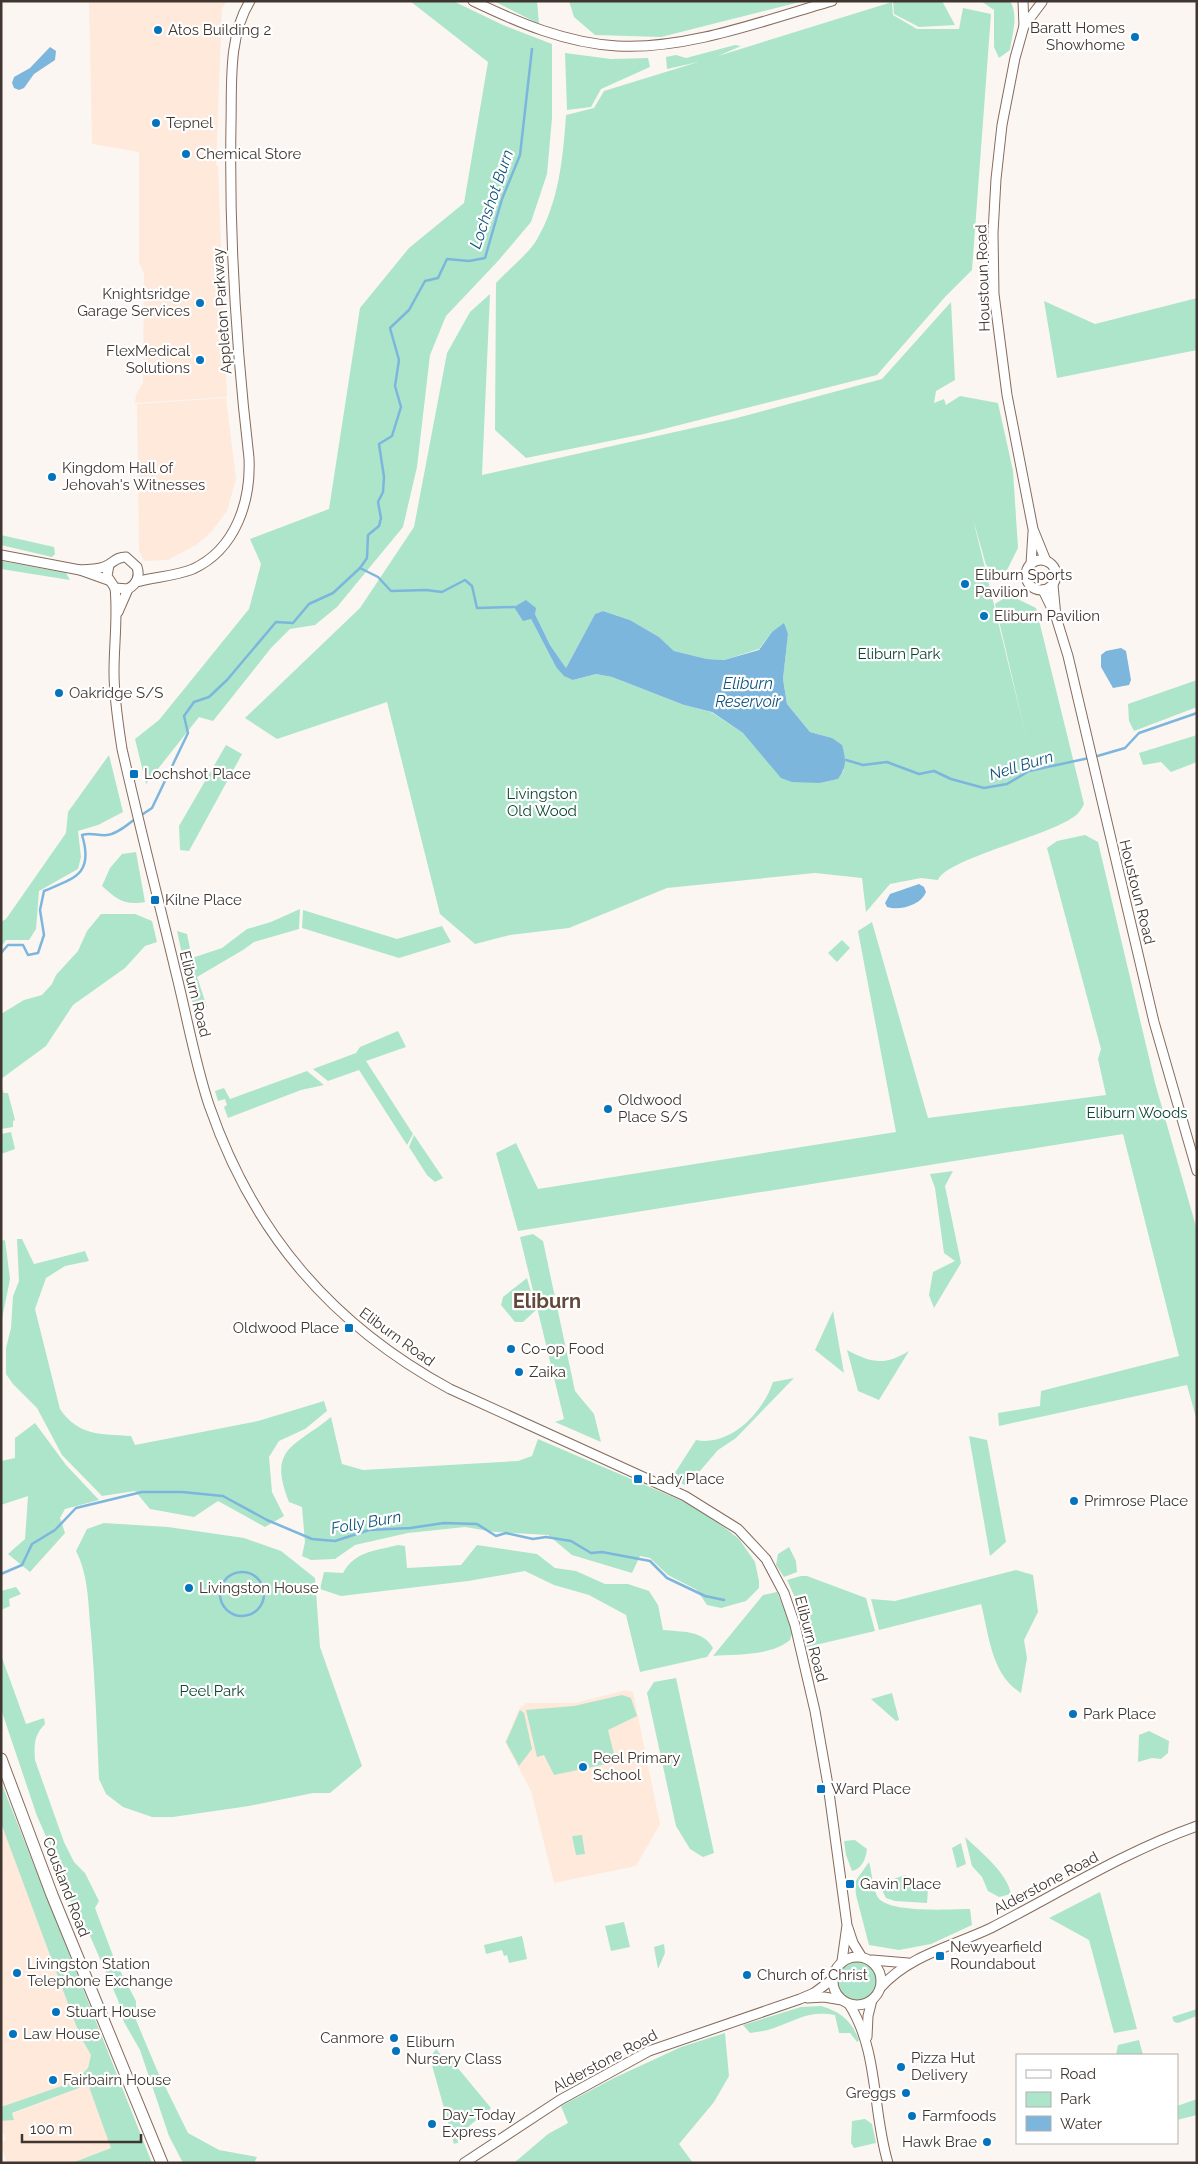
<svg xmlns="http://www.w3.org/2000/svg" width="1198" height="2164" font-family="Raleway,sans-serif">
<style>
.built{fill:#ffe9db}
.green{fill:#ace5ca;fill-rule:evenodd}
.water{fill:#7db6dd}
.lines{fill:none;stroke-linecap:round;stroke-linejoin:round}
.stream{stroke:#7db6dd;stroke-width:2.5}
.minor-casing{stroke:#856c5c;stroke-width:11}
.major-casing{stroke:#856c5c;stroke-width:13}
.minor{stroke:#fff;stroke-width:9}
.major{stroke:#fff;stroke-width:11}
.poi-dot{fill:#0473be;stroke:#fff;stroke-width:2}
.labels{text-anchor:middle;stroke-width:4.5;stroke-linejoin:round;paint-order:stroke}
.poi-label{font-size:15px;fill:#41362f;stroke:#fff;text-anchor:start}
.street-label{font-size:15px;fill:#41362f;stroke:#fff}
.park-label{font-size:15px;fill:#0e4733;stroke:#fff}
.water-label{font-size:16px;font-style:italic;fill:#10557b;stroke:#fff}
.district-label{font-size:20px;font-weight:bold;fill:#624a3b;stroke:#fff}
</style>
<rect width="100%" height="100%" fill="#fcf6f2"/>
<!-- built -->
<g class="built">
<path d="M89,1H227L222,8L216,165L218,166L227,397L135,403L136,395L143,382L144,274L139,262V152L92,144Z"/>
<path d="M226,398L236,479L227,511L212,531L196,545L168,560L144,561L139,550L137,404Z"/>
<path d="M626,1690L633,1692L660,1824L636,1866L554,1883L531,1791L505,1742L519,1709L526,1703H575Z"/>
<path d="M4,1830L80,2036L91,2055L88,2068L76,2081L1,2107V1834Z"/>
<path d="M84,2086L89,2087L112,2148L72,2163H7L1,2146V2143L6,2139L3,2133L1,2134V2121L14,2119L11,2114Z"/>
</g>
<!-- green -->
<g class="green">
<path d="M410,1H453L503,25L552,44V118L547,174L531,222L498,261L446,316L430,355L417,467L403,527L337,607L315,625L290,629L271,648L213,721L199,717L146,784L135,739L159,720L249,609L261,564L250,539L329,509L360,308L409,248L464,203L488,62Z"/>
<path d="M494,1H537L539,24Z"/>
<path d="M569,1H804L661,37L595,35L574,17Z"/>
<path d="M893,1H942L955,25L919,27L894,14Z"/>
<path d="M981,1H1010C1019,15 1012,35 1010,50L999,58L994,47V10Z"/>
<path d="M892,2L893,15L917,29H959L963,8L991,14L972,270L945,297L877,375L644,434L526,458L495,430L496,283C508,270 527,255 536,241C559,203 563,158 566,115L594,108L604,91L698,62L667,69L666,57L676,55L686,58L735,45L741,46L718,56Z"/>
<path d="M565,53L611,59L648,58L650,67L601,89L591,107L567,110Z"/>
<path d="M490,294L482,475L733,419L882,379L951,302L955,380L936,391L934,403L944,399L946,405L960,396L998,403L1013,471L1018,548L1007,570L998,574L986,565L973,519L1026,736L995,604L1009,595L1036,608L1084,804C1082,808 1079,813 1075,816C1049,836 946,859 938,880L921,878L890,884L866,912L862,878L815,873L667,888L569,928L510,935L475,944L440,914L387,702L277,739L245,718L360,608L414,527L447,353L470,312ZM603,611L630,620L659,637L674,651L707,659L724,660L759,649L772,632L788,633L783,679L787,704L810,732L832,738L844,770L838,779L820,783L761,752L743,733L711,712L684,705L612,677L596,674L573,680L556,667L531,619L535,614L550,645L566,668L595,614Z"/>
<path d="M1197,298V350L1057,378L1044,301L1095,324Z"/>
<path d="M1,535L54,547L55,554L52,557L1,545Z"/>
<path d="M1,561L66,573L70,580L1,569Z"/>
<path d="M1197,680V707L1134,731L1129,721L1128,704Z"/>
<path d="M1197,735V762L1171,772L1161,762L1143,765L1139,753Z"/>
<path d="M226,745L242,754L189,851L180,850L179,826Z"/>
<path d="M109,755L123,812L98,825L78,831L81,857L78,869L39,891L36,929L29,940H6L1,947V922L6,919L66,833L68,812Z"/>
<path d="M1085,835L1098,842L1155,1083L1197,1230V1421L1187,1385L999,1426L998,1413L1040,1406L1041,1391L1179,1356L1123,1134L518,1231L496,1153L516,1143L538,1189L896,1132L858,931L872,922L928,1118L1106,1095L1098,1059L1101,1049L1047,848L1057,841Z"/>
<path d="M136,852L145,902C125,906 116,899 102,886L110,868L122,854Z"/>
<path d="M300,909L299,929L254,942L243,950L197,977L207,1007L194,1011L177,931L187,934L192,958L222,948L247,929L271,922Z"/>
<path d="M303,910L397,939L442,926L451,942L399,958L302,928Z"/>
<path d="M101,914H135L152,921L157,942L145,946L125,968L73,1005L46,1046L1,1079V1014L24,1000L42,995L52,984L56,975L78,951L87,931Z"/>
<path d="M842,940L850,948L837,962L828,953Z"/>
<path d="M398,1031L406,1047L366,1061L413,1134L407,1145L359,1070L328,1081L313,1069L356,1053L360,1047Z"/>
<path d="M307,1071L324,1085L301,1090L228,1118L224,1107L227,1105L225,1099L218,1101L215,1091L224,1088L230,1099Z"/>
<path d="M1,1087L4,1093H8L15,1120L13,1121V1127L1,1129Z"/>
<path d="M11,1132L15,1149L1,1154V1134Z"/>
<path d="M414,1135L443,1178L435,1182L427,1175L409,1147Z"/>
<path d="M953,1171L945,1186L961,1263L934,1308L929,1295L933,1272L955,1261L944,1253L935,1188L930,1174Z"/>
<path d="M533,1234L543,1241L575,1391L594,1414L601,1442L555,1422L564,1419L520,1237Z"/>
<path d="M17,1239H22L34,1264L85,1251L89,1261L65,1266L46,1278L35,1309L60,1409C78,1436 101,1434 131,1436L135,1445L258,1421L324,1401L327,1411L305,1429L279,1441L269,1457L272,1492L284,1516L265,1527L218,1501L194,1517L150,1509L135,1491L102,1496L62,1455L37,1408L13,1384L6,1374V1348L11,1328L13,1296L19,1281Z"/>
<path d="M5,1240L10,1279L1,1324V1241Z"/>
<path d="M527,1278L536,1310L523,1322H515L501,1305L503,1297Z"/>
<path d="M833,1311L844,1373L815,1350Z"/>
<path d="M847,1350C872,1363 884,1366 909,1351L879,1400L858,1391Z"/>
<path d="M794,1378L736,1438L718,1450L687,1486L671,1479L696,1440C731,1447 763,1412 773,1382Z"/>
<path d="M331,1417L342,1464L363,1470L518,1461L532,1456L538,1439L701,1509L739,1539L755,1562L759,1581V1588L746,1601L721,1608L707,1605L697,1590L668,1575L650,1558L640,1556L632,1573L572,1555L548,1535L495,1532L465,1527L408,1533L355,1545L335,1559L311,1560L302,1556L305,1542L302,1507L289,1502C267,1447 295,1447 331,1417Z"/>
<path d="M35,1423L66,1465L99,1500L65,1509L60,1518L65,1533L30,1572L8,1554L25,1539L28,1496L1,1505V1461L15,1458V1438Z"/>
<path d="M969,1436L987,1440L1006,1542L990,1556Z"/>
<path d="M104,1523L168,1527L244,1538L281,1551L315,1578L320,1647L362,1766L330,1793H313L249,1806L173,1817H152L123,1807L106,1794L99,1779C97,1730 95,1682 91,1633C88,1605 89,1576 76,1551L87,1529Z"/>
<path d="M398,1545L405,1546L407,1568L461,1565L477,1545L537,1554L555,1568L576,1571L605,1584H628L649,1591L658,1605L663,1630C682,1632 703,1630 713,1648L707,1657L640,1672L626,1615L589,1595L554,1585L525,1571L468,1581L341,1596L320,1589L324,1572L343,1573C355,1551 375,1551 398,1545Z"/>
<path d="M789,1547L796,1561L797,1572L784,1577L776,1565L778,1554Z"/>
<path d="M1016,1570L1033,1575L1038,1612L1024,1640L1027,1658L1021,1693C991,1675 989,1634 981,1604L879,1630L871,1599L895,1601Z"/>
<path d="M801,1576H807L866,1598L875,1631L807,1647L797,1602L787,1580Z"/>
<path d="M16,1587L21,1594L9,1599L10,1606L1,1610V1591Z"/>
<path d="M777,1592L793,1630L790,1640C771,1656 737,1654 713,1656L763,1595Z"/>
<path d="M1,1655L26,1724L44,1718L45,1724C34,1735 34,1745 35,1760L64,1842L74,1862L85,1873L99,1901L95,1908L115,1961L136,2001V2020L157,2070L188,2133L219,2150L257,2157L254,2163H183L169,2136L140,2050L124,2022L118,2000L90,1936L74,1914L63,1875L37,1816L1,1709Z"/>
<path d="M676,1678L714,1853L703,1857L690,1849L676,1826L647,1693L654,1682Z"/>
<path d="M892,1693L899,1720L896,1721L871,1699Z"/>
<path d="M622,1695L631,1698L637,1716L608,1730L616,1762L554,1775L544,1755L537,1757L526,1710L574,1706Z"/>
<path d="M520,1710L524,1713L532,1749L519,1766L506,1742Z"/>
<path d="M1149,1731L1169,1741L1168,1753L1161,1759L1152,1758L1138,1762L1139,1735Z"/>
<path d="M1,1782L152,2163H72L111,2148L89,2087L84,2086L12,2113L14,2120L1,2121V2107L76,2081L88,2068L91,2055L80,2036L1,1823Z"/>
<path d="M582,1835L585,1854L576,1855L572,1836Z"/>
<path d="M965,1837C980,1851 1008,1874 1011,1894L999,1897L988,1891L982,1877L972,1866Z"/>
<path d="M855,1840L867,1849C866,1858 862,1869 852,1871L846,1855L844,1841Z"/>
<path d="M961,1843L966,1864L957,1868L952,1848Z"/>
<path d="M869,1862C872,1872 872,1886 877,1896C886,1914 951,1909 970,1909L972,1925L931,1944L899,1950L869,1945L856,1895L855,1882Z"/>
<path d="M905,1875L914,1888L928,1889L927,1903L895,1901L886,1898L879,1884Z"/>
<path d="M1100,1892L1137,2029L1114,2033L1089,1940L1049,1918Z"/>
<path d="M624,1922L630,1947L611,1951L605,1926Z"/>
<path d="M522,1936L527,1959L509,1963L507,1955L504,1956L502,1950L486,1954L484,1945Z"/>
<path d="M664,1944L665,1953L658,1969L654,1947Z"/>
<circle cx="858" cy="1980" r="21"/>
<path d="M821,2006C841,2012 851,2020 859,2040L857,2042L850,2033H839L835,2015C809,2010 797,2020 774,2028C766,2031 758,2032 750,2033L743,2025L801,2007Z"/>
<path d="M1197,2009V2016L1178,2023L1174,2022L1172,2017Z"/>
<path d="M725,2033L729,2076L714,2102L679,2144L693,2163H514L548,2134L568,2123L561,2106L614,2078L681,2047Z"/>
<path d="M1139,2040L1143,2055H1116L1118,2045Z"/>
<path d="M436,2049L446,2061H452L491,2108C480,2121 465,2122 462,2141L454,2144L430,2058Z"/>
<path d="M1197,2099V2115L1177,2120V2106Z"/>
<path d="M865,2119L872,2124L876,2143L854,2148L851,2143L852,2121Z"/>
</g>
<!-- water -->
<g class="water">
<path d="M50,47L56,51L55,60L34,74L24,88L19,90L14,88L12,83L14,77L30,68Z"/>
<path d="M526,600L536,608L535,614L550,645L566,668L595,614L603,611L630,620L659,637L674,651L707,659L724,660L759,650L772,632L784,623L788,634L783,679L787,704L810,732L832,738L842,745C846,759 847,767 838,779L820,783L792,782L781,778L743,733L712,712L684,705L612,677L596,674L573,680L564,676L556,667L531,619L523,621L514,607Z"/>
<path d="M1121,648L1126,651L1131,680L1129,685L1113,688L1101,667V655L1106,651Z"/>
<path d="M919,884L924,887L926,892C921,905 900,911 887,907L885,903L890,894Z"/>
</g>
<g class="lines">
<!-- stream -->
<g class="stream">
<path d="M360,568L378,577L391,591L426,590L442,592L465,580L472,586L477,608L514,607"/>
<path d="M1094,757L1125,748L1139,733L1197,713"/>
<path d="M846,760L863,765L887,762L919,774L934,771L951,779L984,788L1007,784L1029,771L1089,758"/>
<path d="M140,816L152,808L188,733L184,716L194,702L209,697L227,680L276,622L293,623L309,604L333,593L360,568L367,558L368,535L379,526L381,518L378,502L383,492L384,477L379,444L392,436L401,407L395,386L399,360L390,328L409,310L425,281L438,278L447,259L469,261L485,258L502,199L520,155L532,49"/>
<path d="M1,953L8,945H23L28,955L38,953L44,935L40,910L44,891C75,878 94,874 82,835C91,832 98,836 107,835C117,834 127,825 135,819"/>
<circle cx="242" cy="1594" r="22"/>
<path d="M1,1574L22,1565L32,1544L55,1530L76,1508L142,1492H182L223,1496L267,1520L312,1539L335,1541L369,1530L410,1528L444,1523L477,1524L496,1536L506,1533L533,1539L546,1537L571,1541L591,1553L602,1552L650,1561L667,1578L705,1596L724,1600"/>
</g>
<defs>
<g id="minor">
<path d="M473,1C519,23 566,43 617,46C687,50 765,20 832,1"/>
<path d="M1023,1L1024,26L1015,58L1002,125L996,179L993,233L994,294L1007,395L1033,529L1046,561"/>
<path d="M1024,26L1042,2"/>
<path d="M1,555L80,570L108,580"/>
<circle cx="1041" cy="575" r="15"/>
<path d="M1031,564L1033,532"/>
<path d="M80,570C89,569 101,570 108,565C115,561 117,557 126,557L137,567C140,576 137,584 128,589L115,588L107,576L109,565"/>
<path d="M136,582C154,577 176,576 193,569C236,549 251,501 249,458C236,346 229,236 231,124C232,83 228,37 250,1"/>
<path d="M1053,585L1056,617L1068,656L1154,1022L1197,1171"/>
<path d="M115,588C118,616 114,643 114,672C114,698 118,723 122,749C139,824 158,898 176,973C187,1017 195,1063 209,1105C253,1233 332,1325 450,1389L685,1496L738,1529L766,1559L784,1593L795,1625L815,1711L828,1785L847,1925L842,1961"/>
<path d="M1043,590L1054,613"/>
<path d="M118,612L128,589"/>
<path d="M848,1928L853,1943L861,1956"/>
<circle cx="857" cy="1981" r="24"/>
<path d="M872,1960L908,1963"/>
<path d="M881,1987C910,1955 953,1946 991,1928C1059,1893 1124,1852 1197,1826"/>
<path d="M807,1998L824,1997L842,2000"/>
<path d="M849,2004C879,2051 872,2110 888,2163"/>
<path d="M867,2037L868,2016L872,2000"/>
<path d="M464,2163L560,2100L649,2051L800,1999L814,1993L833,1979"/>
</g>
<path id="major" d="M1,1759L52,1895L162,2163"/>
</defs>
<!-- minor casing -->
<use href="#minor" class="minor-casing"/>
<!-- major casing -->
<use href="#major" class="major-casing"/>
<!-- minor -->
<use href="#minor" class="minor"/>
<!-- major -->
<use href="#major" class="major"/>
</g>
<!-- markers -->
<g class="poi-dot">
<circle cx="158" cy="30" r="5"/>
<circle cx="1135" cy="37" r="5"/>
<circle cx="156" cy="123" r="5"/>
<circle cx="186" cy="154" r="5"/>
<circle cx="200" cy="303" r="5"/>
<circle cx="200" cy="360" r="5"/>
<circle cx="52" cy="477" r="5"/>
<circle cx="965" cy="584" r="5"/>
<circle cx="984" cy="616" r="5"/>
<circle cx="59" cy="693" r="5"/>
<rect x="129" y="769" width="10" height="10" rx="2.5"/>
<rect x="150" y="895" width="10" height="10" rx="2.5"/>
<circle cx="608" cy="1109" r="5"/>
<rect x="344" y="1323" width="10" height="10" rx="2.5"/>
<circle cx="511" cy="1349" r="5"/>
<circle cx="519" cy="1372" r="5"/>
<rect x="633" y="1474" width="10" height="10" rx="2.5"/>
<circle cx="1074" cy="1501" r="5"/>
<circle cx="189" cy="1588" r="5"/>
<circle cx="1073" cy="1714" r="5"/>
<circle cx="583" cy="1767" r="5"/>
<rect x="816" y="1784" width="10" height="10" rx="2.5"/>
<rect x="845" y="1879" width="10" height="10" rx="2.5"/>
<rect x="935" y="1951" width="10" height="10" rx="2.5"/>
<circle cx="17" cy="1973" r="5"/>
<circle cx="747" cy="1975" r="5"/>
<circle cx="56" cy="2012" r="5"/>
<circle cx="13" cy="2034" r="5"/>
<circle cx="394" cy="2038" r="5"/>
<circle cx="396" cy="2051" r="5"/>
<circle cx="901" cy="2067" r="5"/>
<circle cx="53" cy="2080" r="5"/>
<circle cx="906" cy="2093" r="5"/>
<circle cx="912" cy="2116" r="5"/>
<circle cx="432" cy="2124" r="5"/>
<circle cx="987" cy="2142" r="5"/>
</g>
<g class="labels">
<!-- poi labels -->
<g class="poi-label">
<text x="1125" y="33" text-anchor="end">Baratt Homes<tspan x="1125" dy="17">Showhome</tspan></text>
<text x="168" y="35">Atos Building 2</text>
<text x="166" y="128">Tepnel</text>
<text x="196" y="159">Chemical Store</text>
<text x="190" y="299" text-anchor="end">Knightsridge<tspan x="190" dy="17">Garage Services</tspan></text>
<text x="190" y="356" text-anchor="end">FlexMedical<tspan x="190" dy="17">Solutions</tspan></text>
<text x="62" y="473">Kingdom Hall of<tspan x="62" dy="17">Jehovah's Witnesses</tspan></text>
<text x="975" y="580">Eliburn Sports<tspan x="975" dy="17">Pavilion</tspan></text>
<text x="994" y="621">Eliburn Pavilion</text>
<text x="69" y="698">Oakridge S/S</text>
<text x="144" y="779">Lochshot Place</text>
<text x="165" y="905">Kilne Place</text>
<text x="618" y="1105">Oldwood<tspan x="618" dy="17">Place S/S</tspan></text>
<text x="339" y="1333" text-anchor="end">Oldwood Place</text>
<text x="521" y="1354">Co-op Food</text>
<text x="529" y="1377">Zaika</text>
<text x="648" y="1484">Lady Place</text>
<text x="1084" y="1506">Primrose Place</text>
<text x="199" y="1593">Livingston House</text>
<text x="1083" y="1719">Park Place</text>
<text x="593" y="1763">Peel Primary<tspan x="593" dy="17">School</tspan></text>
<text x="831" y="1794">Ward Place</text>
<text x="860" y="1889">Gavin Place</text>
<text x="950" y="1952">Newyearfield<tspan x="950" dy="17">Roundabout</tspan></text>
<text x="27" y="1969">Livingston Station<tspan x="27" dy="17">Telephone Exchange</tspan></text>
<text x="757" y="1980">Church of Christ</text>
<text x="66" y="2017">Stuart House</text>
<text x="23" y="2039">Law House</text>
<text x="384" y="2043" text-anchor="end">Canmore</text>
<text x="406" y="2047">Eliburn<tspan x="406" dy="17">Nursery Class</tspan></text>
<text x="911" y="2063">Pizza Hut<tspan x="911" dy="17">Delivery</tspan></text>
<text x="63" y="2085">Fairbairn House</text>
<text x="896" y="2098" text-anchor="end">Greggs</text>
<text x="442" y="2120">Day-Today<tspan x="442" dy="17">Express</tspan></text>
<text x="922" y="2121">Farmfoods</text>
<text x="977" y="2147" text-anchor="end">Hawk Brae</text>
</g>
<!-- street labels -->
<g class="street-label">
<text transform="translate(983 278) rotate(-92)" y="5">Houstoun Road</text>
<text transform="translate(222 311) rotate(-94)" y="5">Appleton Parkway</text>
<text transform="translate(1137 892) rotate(76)" y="5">Houstoun Road</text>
<text transform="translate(195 994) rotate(76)" y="5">Eliburn Road</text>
<text transform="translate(397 1337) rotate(36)" y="5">Eliburn Road</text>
<text transform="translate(811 1639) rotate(75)" y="5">Eliburn Road</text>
<text transform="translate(1046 1883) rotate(-28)" y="5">Alderstone Road</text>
<text transform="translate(66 1887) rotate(69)" y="5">Cousland Road</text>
<text transform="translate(605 2061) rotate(-28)" y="5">Alderstone Road</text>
</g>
<!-- park labels -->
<g class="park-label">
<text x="899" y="659">Eliburn Park</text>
<text x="542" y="799">Livingston<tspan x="542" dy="17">Old Wood</tspan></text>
<text x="1137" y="1118">Eliburn Woods</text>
<text x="212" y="1696">Peel Park</text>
</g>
<!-- water labels -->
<g class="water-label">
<text transform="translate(491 199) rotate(-71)" y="6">Lochshot Burn</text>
<text x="748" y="689">Eliburn<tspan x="748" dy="18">Reservoir</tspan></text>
<text transform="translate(1021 765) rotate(-17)" y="6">Nell Burn</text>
<text transform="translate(366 1522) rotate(-10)" y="6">Folly Burn</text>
</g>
<!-- district labels -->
<g class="district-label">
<text x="547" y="1308">Eliburn</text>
</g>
</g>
<!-- border -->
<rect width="1198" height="2164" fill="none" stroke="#41362f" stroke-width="5"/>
<!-- legend -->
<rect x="1016" y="2054" width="162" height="90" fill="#ffffff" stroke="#b3afac"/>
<rect x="1026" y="2070" width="25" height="8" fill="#ffffff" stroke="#b3afac"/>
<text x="1060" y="2079" font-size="15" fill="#41362f">Road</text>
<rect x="1026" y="2092" width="25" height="15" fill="#ace5ca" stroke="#b3afac"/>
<text x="1060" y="2104" font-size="15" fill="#41362f">Park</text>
<rect x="1026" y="2116" width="25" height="15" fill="#7db6dd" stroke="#b3afac"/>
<text x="1060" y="2129" font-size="15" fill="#41362f">Water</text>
<!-- scale -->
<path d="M22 2134v8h119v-8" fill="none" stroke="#41362f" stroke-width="2.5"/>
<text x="30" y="2134" font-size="15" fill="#41362f" stroke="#ffffff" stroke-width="4" paint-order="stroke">100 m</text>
</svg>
